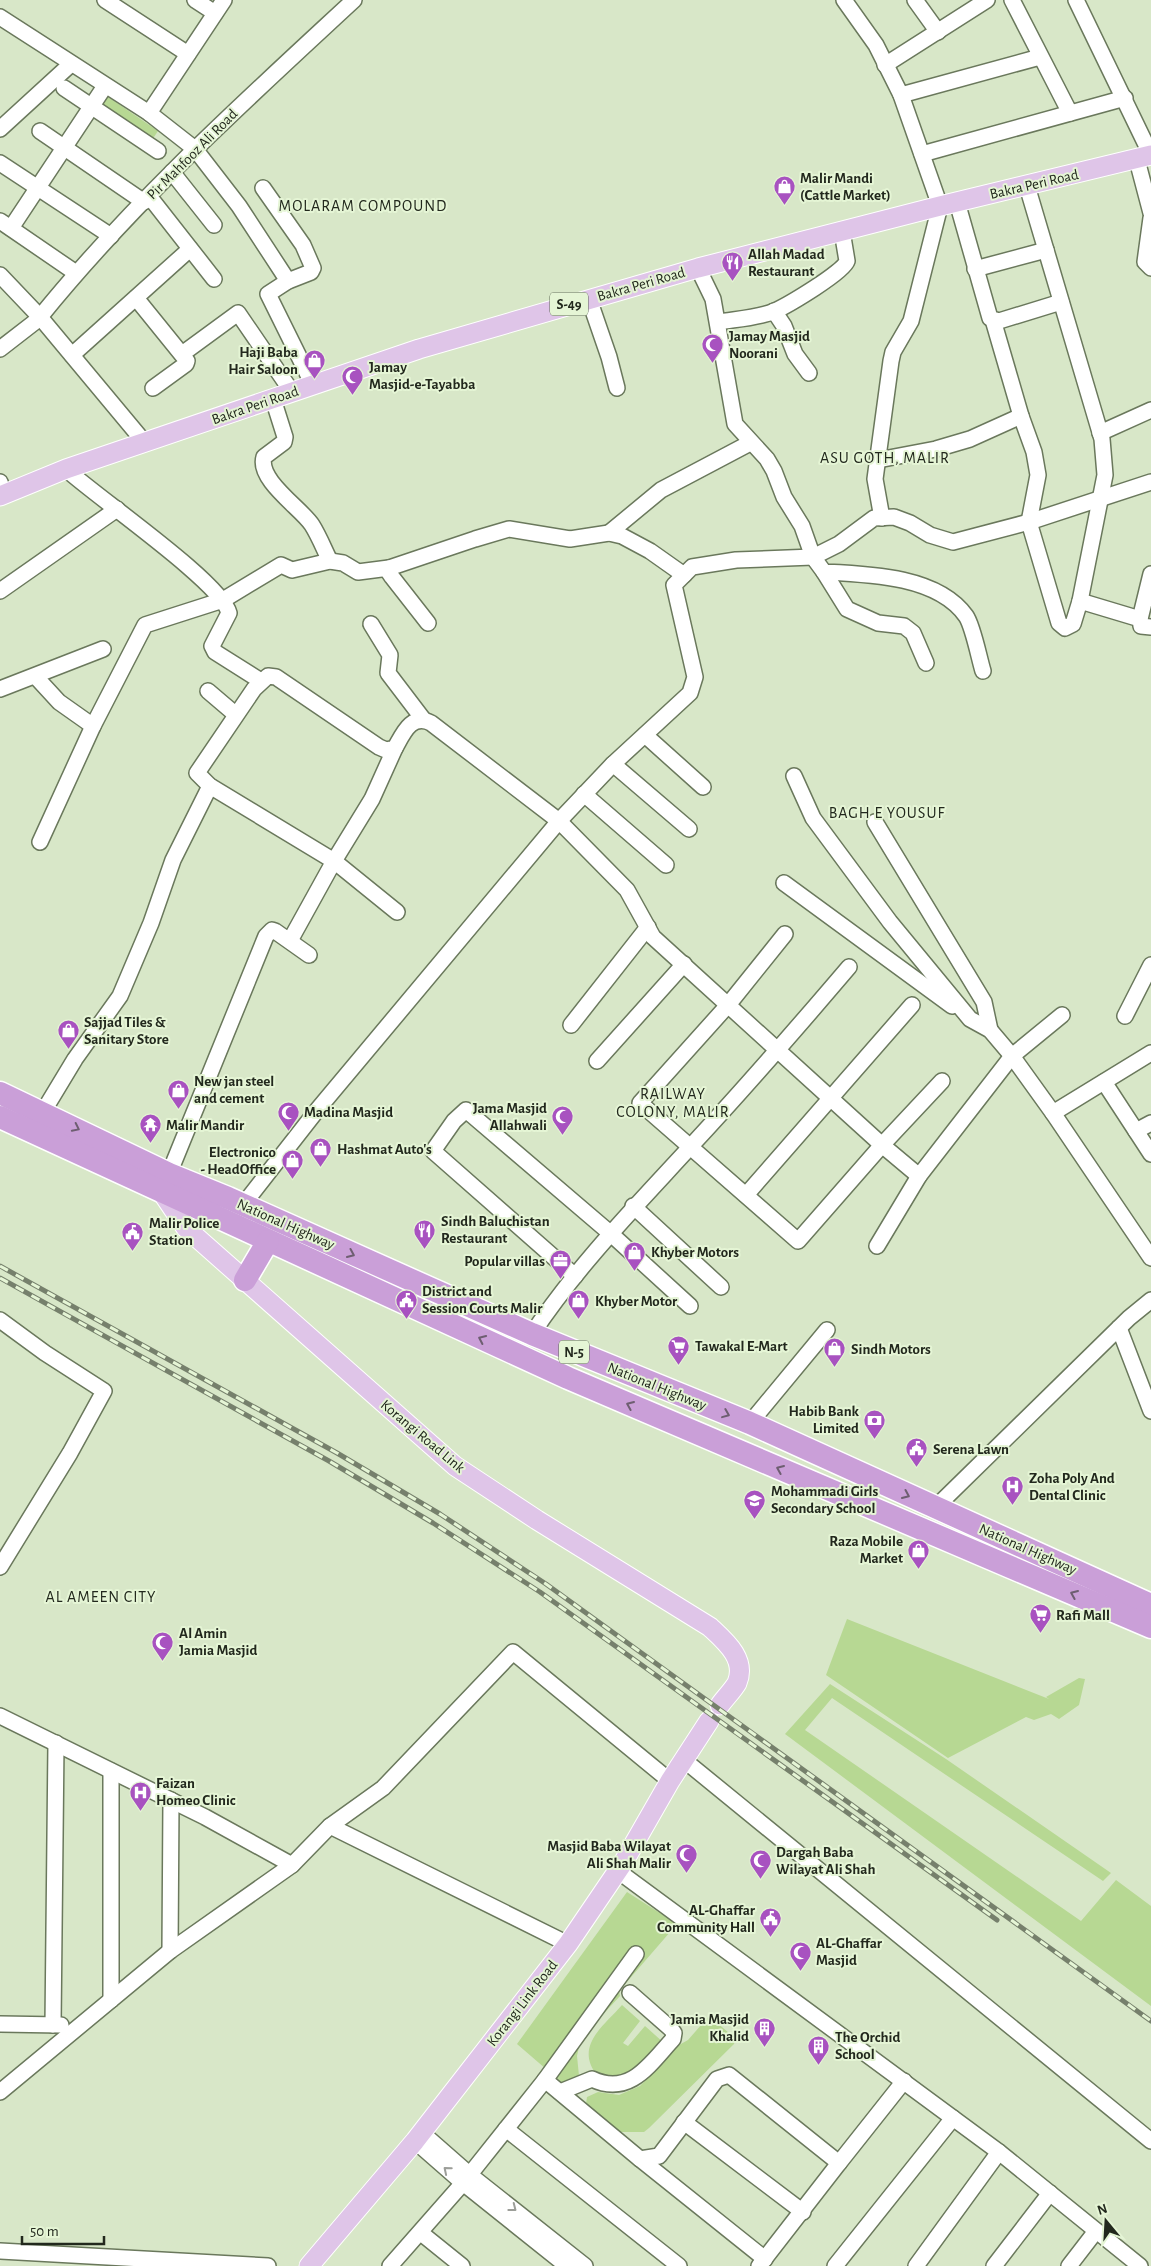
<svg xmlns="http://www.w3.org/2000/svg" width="1151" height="2266" font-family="'Alegreya Sans',sans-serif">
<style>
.green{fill:#b7d893}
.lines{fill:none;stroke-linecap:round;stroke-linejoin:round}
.minor-casing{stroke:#6a785c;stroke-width:18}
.major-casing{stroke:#fff;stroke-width:21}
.highway-casing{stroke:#fff;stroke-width:25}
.minor{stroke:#fff;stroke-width:15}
.major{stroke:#dfc5e8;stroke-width:19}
.highway{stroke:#ca9fd8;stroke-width:22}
.rail-casing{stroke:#76806c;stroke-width:5}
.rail{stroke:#e5f5d5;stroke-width:3;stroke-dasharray:9;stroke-linecap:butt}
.oneway{stroke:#6e5e71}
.oneway2{stroke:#9c9e99}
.labels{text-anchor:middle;stroke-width:4;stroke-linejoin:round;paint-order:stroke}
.shield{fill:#e5f5d5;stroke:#5c6654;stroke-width:1}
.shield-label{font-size:14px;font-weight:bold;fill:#22281d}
.street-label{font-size:15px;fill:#22281d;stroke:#e5f5d5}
.poi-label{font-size:15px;font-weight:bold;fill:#22281d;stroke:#e5f5d5;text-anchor:start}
.neighbourhood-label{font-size:16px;letter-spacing:1px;fill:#22281d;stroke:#e5f5d5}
</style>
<rect width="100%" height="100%" fill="#d8e7c8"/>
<!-- green -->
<g class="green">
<path d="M101,92L158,131L152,140L95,101Z"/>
<path d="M847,1619L1049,1699L1046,1697L1079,1678L1085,1679L1079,1705L1059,1719L1051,1714L1034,1720L1026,1717L948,1758L826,1675Z"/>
<path d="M830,1684L946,1759L1111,1873L1103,1881L832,1698L805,1730L1081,1921L1116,1880L1151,1906V2006L785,1734Z"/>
<path d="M627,1892L677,1924L619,1991L620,1996L583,2036L580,2042L577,2056L579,2076L575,2094L517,2044Z"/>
<path d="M622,2005L640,2021L623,2043L628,2046L645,2026L664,2043L622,2082L596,2074C575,2045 604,2026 622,2005Z"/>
<path d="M709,2016L736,2039L734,2044L649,2128L644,2132H615L586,2104L587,2097L598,2092L619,2095L640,2086L679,2045L688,2040Z"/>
</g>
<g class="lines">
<defs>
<g id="minor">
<path d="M105,0L188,54"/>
<path d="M195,0L215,13"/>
<path d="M844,0L876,45L901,95L940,206L911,321L893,352L891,361L875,479L882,518"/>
<path d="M915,0L938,32"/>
<path d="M1012,0L1070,113"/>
<path d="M1076,0L1151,155"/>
<path d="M0,17L149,113L195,149L239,206L288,281"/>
<path d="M885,65L987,0"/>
<path d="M64,88L158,151"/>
<path d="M901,95L1040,57"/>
<path d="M149,113L224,0"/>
<path d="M0,129L71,64"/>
<path d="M40,131L144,202"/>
<path d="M922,154L1125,98"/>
<path d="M1137,160L1151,213"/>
<path d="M0,163L111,236"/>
<path d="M172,172L214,225"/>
<path d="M263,188L303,245L313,268L311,272L288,281L268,294L313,385"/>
<path d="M149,196L214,279"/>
<path d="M957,202L990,318L999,321L1061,302"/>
<path d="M1151,218L1145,262L1151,268"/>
<path d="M0,221L76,273"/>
<path d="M11,228L105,86"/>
<path d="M698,268L713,299L735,424L767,459L774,471L784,497L802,526L813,557L824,572C869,574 938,576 966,616C973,626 979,658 983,671"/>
<path d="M975,269L1046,250"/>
<path d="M0,275L40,317L145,443"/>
<path d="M136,298L187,361L186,364L153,388"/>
<path d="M589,299L609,357L617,388"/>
<path d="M774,311L784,326L795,354L809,373"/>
<path d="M40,317C134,201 245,101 354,0"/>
<path d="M993,320L1021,416L1034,452L1038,475L1029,522L1059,623L1065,628L1073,624L1080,601L1105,475L1102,439L1027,186"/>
<path d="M718,322C736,319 758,318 775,311C788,305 844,272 847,261L842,231"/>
<path d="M0,349L40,318"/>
<path d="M182,354L238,313L292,392"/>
<path d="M72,355L190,249"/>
<path d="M273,399L285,437L284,442L264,457C257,480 302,509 312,525C319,536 324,549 330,561"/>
<path d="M1100,433L1151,410"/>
<path d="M878,460L936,449L970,439L1021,416"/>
<path d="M66,469C95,496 222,583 229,613L212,646L215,652L261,681"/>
<path d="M0,482L4,494"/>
<path d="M609,533L661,490L750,443"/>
<path d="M824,572L847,609L878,623L904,626L913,633L926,663"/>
<path d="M0,591L117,509"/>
<path d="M1080,601L1140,619L1141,626L1151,627"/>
<path d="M1140,619L1151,574"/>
<path d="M428,623L392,577L388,571L389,568L475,539L509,529L570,539L609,533L622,536L650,551L684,575"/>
<path d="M371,624L390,655L388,673L423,719"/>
<path d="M36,677L59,702L93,726"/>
<path d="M0,689L103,649"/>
<path d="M208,691L235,714"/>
<path d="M645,735L703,787"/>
<path d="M613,764L689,829"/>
<path d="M794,776L813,818L890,922L970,1019L990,1030L1012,1056L1053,1113L1151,1258"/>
<path d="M584,794L666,865"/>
<path d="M875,822L984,1002L990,1030"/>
<path d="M40,842L93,726L145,625L223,600L281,565L292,570L330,561L343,563L358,572L389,568"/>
<path d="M784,883L952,1006"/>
<path d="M397,912L334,861L210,786L197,773L254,689L268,676L276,677L379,747L386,750L395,748C403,734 411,713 431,723L559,821L613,764L690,693L695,677L674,585L692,567L736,560L813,557L839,544L874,518L894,517L910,523L930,535L953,542L1029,522L1151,482"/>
<path d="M785,934L728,1005L640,1103L798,1241L882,1145L942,1081"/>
<path d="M292,937L334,861L372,799L395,748"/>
<path d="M1125,1016L1151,965"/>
<path d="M571,1025L648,927"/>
<path d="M597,1061L684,964"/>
<path d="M1104,1082L1151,1154"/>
<path d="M43,1112L75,1059L120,996L151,923L173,860L210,786"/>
<path d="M1053,1113L1151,1053"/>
<path d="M1136,1131L1151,1123"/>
<path d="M169,1174L266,936L272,930L275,931L309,955"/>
<path d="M746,1195L912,1005"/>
<path d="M243,1205L318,1109L559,821L627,890L653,937L882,1145L919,1176"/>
<path d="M633,1206L721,1287"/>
<path d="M877,1246L919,1176L1012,1056L1062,1015"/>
<path d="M575,1276L433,1151L454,1121L466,1110L610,1233L690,1306"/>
<path d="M0,1320L45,1353L104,1391L70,1453L0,1567"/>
<path d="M1119,1328L1151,1411"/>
<path d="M532,1334C578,1265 635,1207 691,1146C745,1088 797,1028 849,967"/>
<path d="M750,1423L827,1330"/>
<path d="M935,1508L1129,1318L1151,1300"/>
<path d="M0,1716L205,1817L292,1865"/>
<path d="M684,1760L1151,2141"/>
<path d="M111,1771V2000"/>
<path d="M330,1826L568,1944"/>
<path d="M618,1871L999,2152L1140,2266"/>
<path d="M170,1951L171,1800"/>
<path d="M0,2024L61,2025"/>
<path d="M53,2025L56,1743"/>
<path d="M545,2080L636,1954"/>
<path d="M0,2092L170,1951L292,1865L330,1826L383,1788L513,1652L670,1781"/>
<path d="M560,2092L592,2079C630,2097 650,2064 673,2039L674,2033L671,2029L630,1993"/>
<path d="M684,2122L803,2212"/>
<path d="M506,2129L679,2266"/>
<path d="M421,2132L470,2175L585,2266"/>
<path d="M415,2141L463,2183L567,2266"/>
<path d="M640,2159L765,2259"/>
<path d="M421,2233L462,2266"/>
<path d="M0,2251L268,2266"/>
<path d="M390,2266L463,2183L545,2080L640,2159L659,2156L717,2079L729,2075L839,2163L904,2081"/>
<path d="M759,2266L839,2163"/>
<path d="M835,2266L953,2118"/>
<path d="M916,2266L999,2152"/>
<path d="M994,2266L1050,2193"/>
<path d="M1069,2266L1096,2231"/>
</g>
<g id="major">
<path d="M0,496L66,469L419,349L698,268L940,206L1151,155"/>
<path d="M163,1187L161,1191L186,1228L455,1466L537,1520L710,1627C725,1641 747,1659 737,1683C733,1690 725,1698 720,1705"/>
<path d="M309,2266L415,2141L568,1944L623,1863L670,1781L709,1721"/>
</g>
<g id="highway">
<path d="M0,1093L169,1174L228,1198L532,1334L750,1423L1151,1605"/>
<path d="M0,1117L568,1378L1151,1627"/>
<path d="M245,1280L268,1241"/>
</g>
</defs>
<!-- minor casing -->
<use href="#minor" class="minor-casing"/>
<!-- major casing -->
<use href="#major" class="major-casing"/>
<!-- highway casing -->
<use href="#highway" class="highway-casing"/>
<!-- minor -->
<use href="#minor" class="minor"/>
<!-- major -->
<use href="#major" class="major"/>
<!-- highway -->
<use href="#highway" class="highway"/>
<defs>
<g id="rail">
<path d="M0,1266L337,1453L440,1514L546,1584L1151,2021"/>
<path d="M0,1278L329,1461L433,1523L540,1592L997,1920"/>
</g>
</defs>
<!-- rail casing -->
<use href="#rail" class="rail-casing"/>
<!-- rail -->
<use href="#rail" class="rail"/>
</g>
<!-- one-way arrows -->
<defs><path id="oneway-chevron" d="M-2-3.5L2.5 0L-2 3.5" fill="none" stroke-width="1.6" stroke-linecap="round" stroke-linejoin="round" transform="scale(1.25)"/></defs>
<g class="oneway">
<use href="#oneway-chevron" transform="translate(76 1128) rotate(26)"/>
<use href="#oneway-chevron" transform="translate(351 1254) rotate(24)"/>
<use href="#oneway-chevron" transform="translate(482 1339) rotate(-155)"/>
<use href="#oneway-chevron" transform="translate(630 1405) rotate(-157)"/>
<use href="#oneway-chevron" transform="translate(726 1414) rotate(22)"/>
<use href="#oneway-chevron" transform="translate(780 1469) rotate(-157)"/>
<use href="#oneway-chevron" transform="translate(906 1495) rotate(24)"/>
<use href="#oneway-chevron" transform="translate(1074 1594) rotate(-157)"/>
</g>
<g class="oneway2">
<use href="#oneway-chevron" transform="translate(447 2170) rotate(-140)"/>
<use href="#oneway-chevron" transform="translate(513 2208) rotate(38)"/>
</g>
<!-- icons -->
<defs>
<symbol id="shop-pin" viewBox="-11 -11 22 30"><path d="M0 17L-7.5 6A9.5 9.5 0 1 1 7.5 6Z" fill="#a852c0" stroke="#e5f5d5"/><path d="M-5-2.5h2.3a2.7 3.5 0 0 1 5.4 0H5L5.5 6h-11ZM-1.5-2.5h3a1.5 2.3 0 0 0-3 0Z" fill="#fff"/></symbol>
<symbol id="restaurant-pin" viewBox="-11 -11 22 30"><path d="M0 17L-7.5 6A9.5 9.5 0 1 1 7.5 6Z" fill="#a852c0" stroke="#e5f5d5"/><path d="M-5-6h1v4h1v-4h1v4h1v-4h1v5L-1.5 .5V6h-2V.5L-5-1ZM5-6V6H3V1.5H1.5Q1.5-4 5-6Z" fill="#fff"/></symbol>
<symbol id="mosque-pin" viewBox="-11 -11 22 30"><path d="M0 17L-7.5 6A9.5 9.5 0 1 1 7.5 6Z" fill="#a852c0" stroke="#e5f5d5"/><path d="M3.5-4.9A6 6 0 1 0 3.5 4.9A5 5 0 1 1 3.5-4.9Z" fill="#fff"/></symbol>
<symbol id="temple-pin" viewBox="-11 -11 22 30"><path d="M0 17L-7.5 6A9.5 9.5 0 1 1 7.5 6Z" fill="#a852c0" stroke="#e5f5d5"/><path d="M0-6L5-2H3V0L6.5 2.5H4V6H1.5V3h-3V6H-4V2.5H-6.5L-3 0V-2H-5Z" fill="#fff"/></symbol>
<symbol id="civic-pin" viewBox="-11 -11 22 30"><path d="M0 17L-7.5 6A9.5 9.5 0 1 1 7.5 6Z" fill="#a852c0" stroke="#e5f5d5"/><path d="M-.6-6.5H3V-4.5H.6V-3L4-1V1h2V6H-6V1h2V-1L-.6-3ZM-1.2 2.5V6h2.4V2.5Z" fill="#fff"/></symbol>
<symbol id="office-pin" viewBox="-11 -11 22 30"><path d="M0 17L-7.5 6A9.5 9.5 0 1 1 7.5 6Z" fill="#a852c0" stroke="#e5f5d5"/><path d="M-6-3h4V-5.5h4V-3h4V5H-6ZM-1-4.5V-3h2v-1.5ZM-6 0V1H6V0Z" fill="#fff"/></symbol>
<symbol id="supermarket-pin" viewBox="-11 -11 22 30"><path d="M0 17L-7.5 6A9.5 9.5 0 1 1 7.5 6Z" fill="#a852c0" stroke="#e5f5d5"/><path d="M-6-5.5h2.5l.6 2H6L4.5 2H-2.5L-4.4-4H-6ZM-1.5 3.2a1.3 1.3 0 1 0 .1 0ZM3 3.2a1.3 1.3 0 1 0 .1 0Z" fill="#fff"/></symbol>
<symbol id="bank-pin" viewBox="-11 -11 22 30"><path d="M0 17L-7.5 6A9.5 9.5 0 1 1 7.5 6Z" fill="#a852c0" stroke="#e5f5d5"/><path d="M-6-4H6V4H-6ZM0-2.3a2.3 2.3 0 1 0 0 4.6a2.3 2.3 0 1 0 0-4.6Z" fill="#fff"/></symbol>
<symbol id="hospital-pin" viewBox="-11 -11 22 30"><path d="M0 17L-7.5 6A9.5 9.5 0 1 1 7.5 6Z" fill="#a852c0" stroke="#e5f5d5"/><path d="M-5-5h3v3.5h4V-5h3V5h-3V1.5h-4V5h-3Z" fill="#fff"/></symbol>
<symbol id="school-pin" viewBox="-11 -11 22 30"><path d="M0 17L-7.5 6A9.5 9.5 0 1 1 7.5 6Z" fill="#a852c0" stroke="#e5f5d5"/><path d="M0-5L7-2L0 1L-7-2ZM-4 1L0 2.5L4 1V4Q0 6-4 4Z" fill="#fff"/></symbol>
<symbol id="building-pin" viewBox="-11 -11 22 30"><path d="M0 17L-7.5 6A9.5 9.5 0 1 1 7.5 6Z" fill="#a852c0" stroke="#e5f5d5"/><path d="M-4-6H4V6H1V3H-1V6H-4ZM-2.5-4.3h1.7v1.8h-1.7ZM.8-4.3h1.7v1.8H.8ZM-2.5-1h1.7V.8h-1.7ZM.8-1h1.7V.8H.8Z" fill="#fff"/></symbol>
</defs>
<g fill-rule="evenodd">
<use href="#shop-pin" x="772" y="174" width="25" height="34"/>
<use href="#restaurant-pin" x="720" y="250" width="25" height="34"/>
<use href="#mosque-pin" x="700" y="332" width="25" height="34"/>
<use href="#shop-pin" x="302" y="348" width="25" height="34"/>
<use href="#mosque-pin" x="340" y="364" width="25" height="34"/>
<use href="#shop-pin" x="56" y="1018" width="25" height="34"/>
<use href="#shop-pin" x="166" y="1078" width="25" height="34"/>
<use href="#mosque-pin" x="276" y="1100" width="25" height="34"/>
<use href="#mosque-pin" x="550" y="1104" width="25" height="34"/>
<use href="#temple-pin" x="138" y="1112" width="25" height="34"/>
<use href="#shop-pin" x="308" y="1136" width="25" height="34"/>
<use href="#shop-pin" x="280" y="1148" width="25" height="34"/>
<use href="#restaurant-pin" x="412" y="1218" width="25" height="34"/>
<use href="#civic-pin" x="120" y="1220" width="25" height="34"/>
<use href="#shop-pin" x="622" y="1240" width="25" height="34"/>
<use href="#office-pin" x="548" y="1248" width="25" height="34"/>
<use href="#civic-pin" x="394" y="1288" width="25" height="34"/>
<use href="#shop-pin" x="566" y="1288" width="25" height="34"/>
<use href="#supermarket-pin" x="666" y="1334" width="25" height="34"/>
<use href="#shop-pin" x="822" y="1336" width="25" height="34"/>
<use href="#bank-pin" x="862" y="1408" width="25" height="34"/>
<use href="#civic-pin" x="904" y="1436" width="25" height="34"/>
<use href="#hospital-pin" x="1000" y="1474" width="25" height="34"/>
<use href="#school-pin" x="742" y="1488" width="25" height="34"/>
<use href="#shop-pin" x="906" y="1538" width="25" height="34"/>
<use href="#supermarket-pin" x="1028" y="1602" width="25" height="34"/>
<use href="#mosque-pin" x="150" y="1630" width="25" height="34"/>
<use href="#hospital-pin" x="128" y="1780" width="25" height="34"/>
<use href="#mosque-pin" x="674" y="1842" width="25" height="34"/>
<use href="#mosque-pin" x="748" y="1848" width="25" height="34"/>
<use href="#civic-pin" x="758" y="1906" width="25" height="34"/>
<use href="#mosque-pin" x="788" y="1940" width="25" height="34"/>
<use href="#building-pin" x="752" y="2016" width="25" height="34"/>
<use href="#building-pin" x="806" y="2034" width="25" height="34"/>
</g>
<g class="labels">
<!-- shield labels -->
<g class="shield">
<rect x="550" y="292.5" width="38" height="23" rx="4"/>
<rect x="559" y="1340.5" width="30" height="23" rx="4"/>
</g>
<g class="shield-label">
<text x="569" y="309">S-49</text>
<text x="574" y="1357">N-5</text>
</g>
<!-- street labels -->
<g class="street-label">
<text transform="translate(192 154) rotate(-45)" y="5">Pir Mahfooz Ali Road</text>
<text transform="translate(1034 184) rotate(-13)" y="5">Bakra Peri Road</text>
<text transform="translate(641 284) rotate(-16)" y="5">Bakra Peri Road</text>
<text transform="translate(255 405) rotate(-19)" y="5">Bakra Peri Road</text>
<text transform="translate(286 1224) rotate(24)" y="5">National Highway</text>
<text transform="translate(657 1386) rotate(22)" y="5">National Highway</text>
<text transform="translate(423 1436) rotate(40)" y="5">Korangi Road Link</text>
<text transform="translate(1028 1549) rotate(24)" y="5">National Highway</text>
<text transform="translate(522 2003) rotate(-52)" y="5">Korangi Link Road</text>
</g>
<!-- poi labels -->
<g class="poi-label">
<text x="800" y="183">Malir Mandi<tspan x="800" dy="17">(Cattle Market)</tspan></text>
<text x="748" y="259">Allah Madad<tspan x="748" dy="17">Restaurant</tspan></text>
<text x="729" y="341">Jamay Masjid<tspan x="729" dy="17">Noorani</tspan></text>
<text x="298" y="357" text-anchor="end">Haji Baba<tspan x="298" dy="17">Hair Saloon</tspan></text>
<text x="369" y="372">Jamay<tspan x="369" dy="17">Masjid-e-Tayabba</tspan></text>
<text x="84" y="1027">Sajjad Tiles &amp;<tspan x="84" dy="17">Sanitary Store</tspan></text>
<text x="194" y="1086">New jan steel<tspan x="194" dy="17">and cement</tspan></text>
<text x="547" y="1113" text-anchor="end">Jama Masjid<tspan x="547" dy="17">Allahwali</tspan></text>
<text x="304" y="1117">Madina Masjid</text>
<text x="166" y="1130">Malir Mandir</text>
<text x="337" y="1154">Hashmat Auto's</text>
<text x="276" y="1157" text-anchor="end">Electronico<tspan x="276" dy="17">- HeadOffice</tspan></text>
<text x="441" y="1226">Sindh Baluchistan<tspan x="441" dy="17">Restaurant</tspan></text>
<text x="149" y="1228">Malir Police<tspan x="149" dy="17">Station</tspan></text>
<text x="651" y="1257">Khyber Motors</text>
<text x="545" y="1266" text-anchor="end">Popular villas</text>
<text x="422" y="1296">District and<tspan x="422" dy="17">Session Courts Malir</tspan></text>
<text x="595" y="1306">Khyber Motor</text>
<text x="695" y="1351">Tawakal E-Mart</text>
<text x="851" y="1354">Sindh Motors</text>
<text x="859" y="1416" text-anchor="end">Habib Bank<tspan x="859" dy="17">Limited</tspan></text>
<text x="933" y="1454">Serena Lawn</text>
<text x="1029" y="1483">Zoha Poly And<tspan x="1029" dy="17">Dental Clinic</tspan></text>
<text x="771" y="1496">Mohammadi Girls<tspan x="771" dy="17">Secondary School</tspan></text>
<text x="903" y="1546" text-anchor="end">Raza Mobile<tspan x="903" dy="17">Market</tspan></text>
<text x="1056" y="1620">Rafi Mall</text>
<text x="179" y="1638">Al Amin<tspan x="179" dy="17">Jamia Masjid</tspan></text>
<text x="156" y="1788">Faizan<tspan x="156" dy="17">Homeo Clinic</tspan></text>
<text x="671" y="1851" text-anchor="end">Masjid Baba Wilayat<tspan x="671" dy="17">Ali Shah Malir</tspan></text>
<text x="776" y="1857">Dargah Baba<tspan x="776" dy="17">Wilayat Ali Shah</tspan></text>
<text x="755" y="1915" text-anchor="end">AL-Ghaffar<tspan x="755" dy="17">Community Hall</tspan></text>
<text x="816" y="1948">AL-Ghaffar<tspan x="816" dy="17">Masjid</tspan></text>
<text x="749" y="2024" text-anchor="end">Jamia Masjid<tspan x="749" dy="17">Khalid</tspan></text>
<text x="835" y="2042">The Orchid<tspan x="835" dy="17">School</tspan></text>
</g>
<!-- neighbourhood labels -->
<g class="neighbourhood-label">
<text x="363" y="211">MOLARAM COMPOUND</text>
<text x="885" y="463">ASU GOTH, MALIR</text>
<text x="887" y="818">BAGH E YOUSUF</text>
<text x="673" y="1099">RAILWAY<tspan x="673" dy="18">COLONY, MALIR</tspan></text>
<text x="101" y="1602">AL AMEEN CITY</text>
</g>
</g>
<!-- north arrow -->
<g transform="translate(1106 2221) rotate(342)" stroke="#e5f5d5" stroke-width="4" paint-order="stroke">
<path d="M0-4L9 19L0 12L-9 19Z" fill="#22281d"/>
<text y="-8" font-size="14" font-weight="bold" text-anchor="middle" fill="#22281d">N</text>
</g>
<!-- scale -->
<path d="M22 2236v8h82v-8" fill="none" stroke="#22281d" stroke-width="2.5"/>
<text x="30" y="2236" font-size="15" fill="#22281d" stroke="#e5f5d5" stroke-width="4" paint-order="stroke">50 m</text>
</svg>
